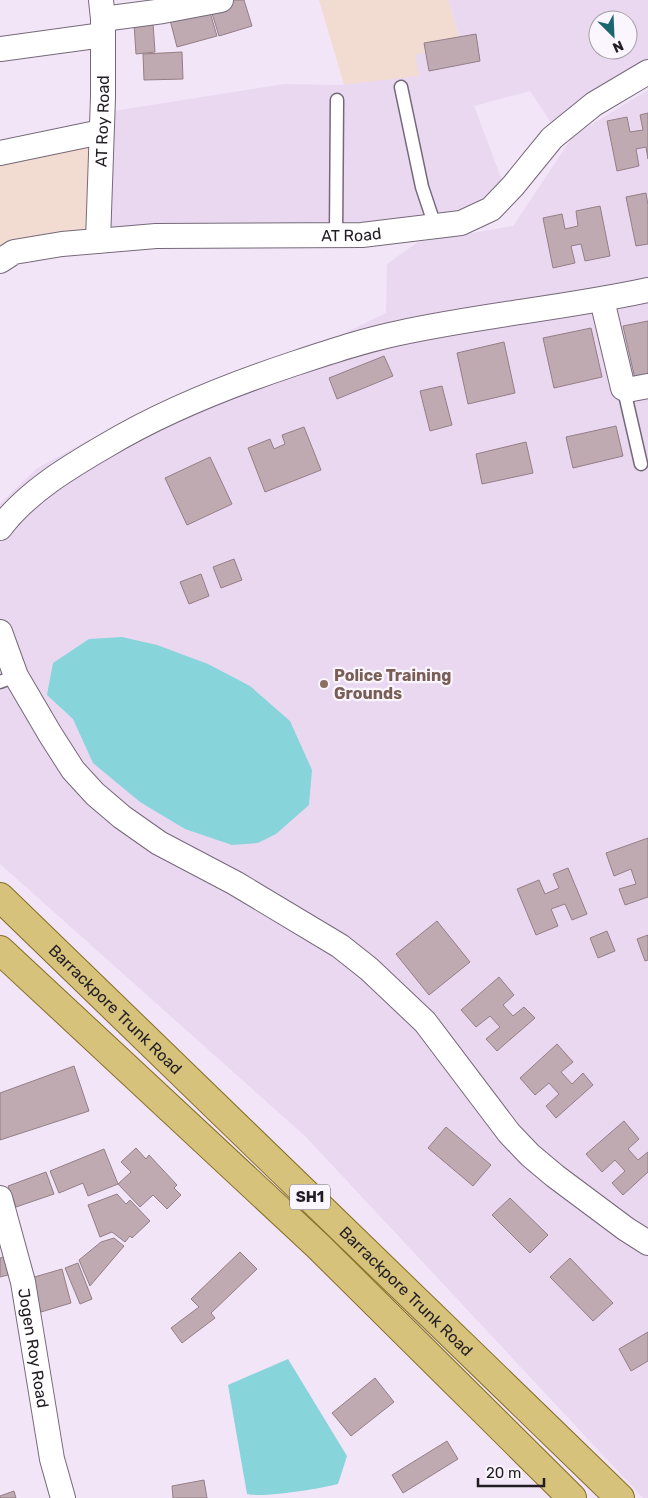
<svg xmlns="http://www.w3.org/2000/svg" width="648" height="1498" font-family="Rubik,sans-serif">
<style>
.commercial{fill:#f2dbd0}
.built{fill:#ead8f1;fill-rule:evenodd}
.water{fill:#88d4db}
.building{fill:#c0aab2;stroke:#947e86}
.lines{fill:none;stroke-linecap:round;stroke-linejoin:round}
.lane-casing{stroke:#756979;stroke-width:15}
.street-casing{stroke:#756979;stroke-width:26}
.primary-casing{stroke:#856e23;stroke-width:30}
.lane{stroke:#fff;stroke-width:12}
.street{stroke:#fff;stroke-width:24}
.primary{stroke:#d6c27b;stroke-width:28}
.education-dot{fill:#8d6e63;stroke:#fbf5fd;stroke-width:2}
.labels{text-anchor:middle;stroke-width:4.5;stroke-linejoin:round;paint-order:stroke}
.shield{fill:#fbf5fd;stroke:#635e65;stroke-width:1}
.shield-label{font-size:15px;font-weight:bold;fill:#221d24}
.street-label{font-size:16px;fill:#221d24;stroke:#fbf5fd}
.education-label{font-size:16px;font-weight:bold;fill:#785e54;stroke:#fbf5fd;text-anchor:start}
</style>
<rect width="100%" height="100%" fill="#f2e5f7"/>
<!-- commercial -->
<g class="commercial">
<path d="M319,0H448L461,43L419,76L345,88Z"/>
<path d="M89,128L90,236L0,253V152Z"/>
</g>
<!-- built -->
<g class="built">
<path d="M448,0H648V65L555,129L530,91L474,106L502,180L487,202L459,216L421,221L105,237L107,112L284,84L339,85L419,76L415,55L461,42ZM598,20H628V50H598Z"/>
<path d="M648,90V1498H643L305,1136L0,864V504L36,469L134,415L330,340L386,313L387,264L418,242L513,226L573,136Z"/>
</g>
<!-- water -->
<g class="water">
<path d="M122,637L157,645L208,664L250,686L290,721L312,770L309,805L276,834L258,843L232,845L185,829L140,802L93,763L73,719L47,695L53,663L89,639Z"/>
<path d="M288,1359L347,1456L338,1484C318,1489 264,1498 247,1494L228,1385Z"/>
</g>
<!-- building -->
<g class="building">
<path d="M235,0H244L252,26L219,36L210,7Z"/>
<path d="M209,9L217,36L177,47L170,20Z"/>
<path d="M153,23L155,52L136,54L134,24Z"/>
<path d="M476,34L480,61L429,71L424,43Z"/>
<path d="M182,52L183,79L144,80L143,54Z"/>
<path d="M648,113V159L646,147L636,149L639,166L617,171L607,121L627,117L630,132L643,130L640,115Z"/>
<path d="M646,193L648,205V244L636,246L626,197Z"/>
<path d="M600,206L610,256L585,261L581,244L571,246L575,263L553,268L543,218L562,214L565,229L578,226L576,211Z"/>
<path d="M648,321V376L635,379L623,326Z"/>
<path d="M591,328L602,377L554,388L543,338Z"/>
<path d="M504,342L515,393L468,404L457,353Z"/>
<path d="M384,356L393,376L337,399L329,378Z"/>
<path d="M442,386L452,425L430,431L420,391Z"/>
<path d="M616,426L623,456L573,468L566,437Z"/>
<path d="M304,427L321,470L265,492L248,448L270,439L274,449L285,444L282,435Z"/>
<path d="M526,442L533,473L482,484L476,454Z"/>
<path d="M210,457L232,504L187,525L165,478Z"/>
<path d="M234,559L242,580L221,588L213,567Z"/>
<path d="M201,574L209,596L189,604L180,582Z"/>
<path d="M648,838V897L625,905L619,889L636,884L631,869L614,876L606,853Z"/>
<path d="M568,868L587,914L572,920L565,904L551,909L558,926L536,935L517,889L539,880L545,894L559,888L553,874Z"/>
<path d="M437,921L470,962L429,995L396,954Z"/>
<path d="M607,931L615,951L598,958L590,938Z"/>
<path d="M648,935V960L645,961L637,939Z"/>
<path d="M499,977L514,995L503,1005L513,1016L524,1007L535,1018L497,1051L486,1039L500,1027L490,1016L476,1027L461,1010Z"/>
<path d="M557,1044L573,1062L561,1072L572,1084L583,1073L593,1085L556,1118L546,1106L559,1094L549,1083L535,1095L520,1078Z"/>
<path d="M74,1066L89,1111L0,1140V1093Z"/>
<path d="M624,1121L639,1139L628,1149L638,1160L648,1152V1172L623,1195L612,1183L625,1171L615,1160L602,1172L586,1154Z"/>
<path d="M446,1127L491,1165L473,1186L428,1148Z"/>
<path d="M136,1148L146,1159L149,1155L177,1185L174,1188L181,1195L167,1209L153,1195L140,1207L118,1184L131,1172L121,1162Z"/>
<path d="M104,1149L118,1184L88,1196L83,1183L59,1193L50,1171Z"/>
<path d="M46,1172L54,1194L16,1207L8,1186Z"/>
<path d="M117,1194L126,1204L130,1200L150,1221L132,1238L130,1236L125,1242L112,1232L100,1237L88,1205Z"/>
<path d="M510,1198L548,1235L530,1253L492,1215Z"/>
<path d="M114,1238L124,1246L90,1286L79,1260L101,1242Z"/>
<path d="M240,1252L257,1269L211,1313L215,1318L182,1343L171,1328L199,1307L191,1299Z"/>
<path d="M7,1256L12,1274L0,1277V1258Z"/>
<path d="M570,1258L613,1303L593,1321L550,1277Z"/>
<path d="M78,1263L92,1299L80,1304L65,1268Z"/>
<path d="M62,1269L71,1303L41,1312L31,1278Z"/>
<path d="M648,1332V1361L631,1371L619,1349Z"/>
<path d="M375,1378L394,1402L351,1436L332,1413Z"/>
<path d="M447,1441L458,1459L403,1493L392,1475Z"/>
<path d="M204,1480L207,1498H173L172,1486Z"/>
<path d="M14,1491L16,1498H0V1496Z"/>
</g>
<g class="lines">
<defs>
<g id="lane">
<path d="M401,87L422,187L435,226"/>
<path d="M336,235L337,100"/>
<path d="M624,390L641,464"/>
<path d="M0,682L16,676"/>
</g>
<g id="street">
<path d="M103,19L163,11L221,0"/>
<path d="M0,49L103,35"/>
<path d="M0,153L101,132"/>
<path id="s1" d="M98,241L103,97V19L101,0"/>
<path id="s2" d="M0,261L14,252L62,244L156,236L362,235L461,223L491,209L513,186L552,138L594,104L648,72"/>
<path d="M602,300L623,388L627,390L648,386"/>
<path d="M0,528C27,492 69,467 107,445C164,411 227,386 290,365C326,353 361,341 399,333C481,315 565,308 648,290"/>
<path d="M0,632L16,676L50,734L73,770L95,794L122,817L159,843L235,883L340,946L369,969L425,1022L509,1133L530,1155L555,1176L626,1229L648,1243"/>
<path id="s3" d="M0,1198L23,1282L52,1459L63,1498"/>
</g>
<g id="primary">
<path id="s4" d="M0,897L620,1498"/>
<path d="M0,950L318,1246L572,1498"/>
</g>
</defs>
<!-- lane casing -->
<use href="#lane" class="lane-casing"/>
<!-- street casing -->
<use href="#street" class="street-casing"/>
<!-- primary casing -->
<use href="#primary" class="primary-casing"/>
<!-- lane -->
<use href="#lane" class="lane"/>
<!-- street -->
<use href="#street" class="street"/>
<!-- primary -->
<use href="#primary" class="primary"/>
</g>
<!-- markers -->
<circle class="education-dot" cx="324" cy="684" r="5"/>
<g class="labels">
<!-- shield labels -->
<rect class="shield" x="290" y="1184.5" width="40" height="25" rx="4"/>
<g class="shield-label">
<text x="310" y="1202">SH1</text>
</g>
<!-- street labels -->
<g class="street-label">
<text dy="6" stroke="none"><textPath href="#s1" startOffset="120">AT Roy Road</textPath></text>
<text dy="6" stroke="none"><textPath href="#s2" startOffset="355">AT Road</textPath></text>
<text dy="6" stroke="none"><textPath href="#s4" startOffset="161">Barrackpore Trunk Road</textPath></text>
<text dy="6" stroke="none"><textPath href="#s4" startOffset="566">Barrackpore Trunk Road</textPath></text>
<text dy="6" stroke="none"><textPath href="#s3" startOffset="154">Jogen Roy Road</textPath></text>
</g>
<!-- education labels -->
<g class="education-label">
<text x="334" y="681">Police Training<tspan x="334" dy="18">Grounds</tspan></text>
</g>
</g>
<!-- north arrow -->
<g transform="translate(613 35) rotate(156)"><circle r="24" fill="#fbf5fd" stroke="#a49fa6"/>
<path d="M0-4L9 19L0 12L-9 19Z" fill="#1b6770"/>
<text y="-8" font-size="14" font-weight="bold" text-anchor="middle" fill="#221d24">N</text>
</g>
<!-- scale -->
<path d="M478 1478v8h66v-8" fill="none" stroke="#221d24" stroke-width="2.5"/>
<text x="486" y="1478" font-size="15" fill="#221d24" stroke="#fbf5fd" stroke-width="4" paint-order="stroke">20 m</text>
</svg>
